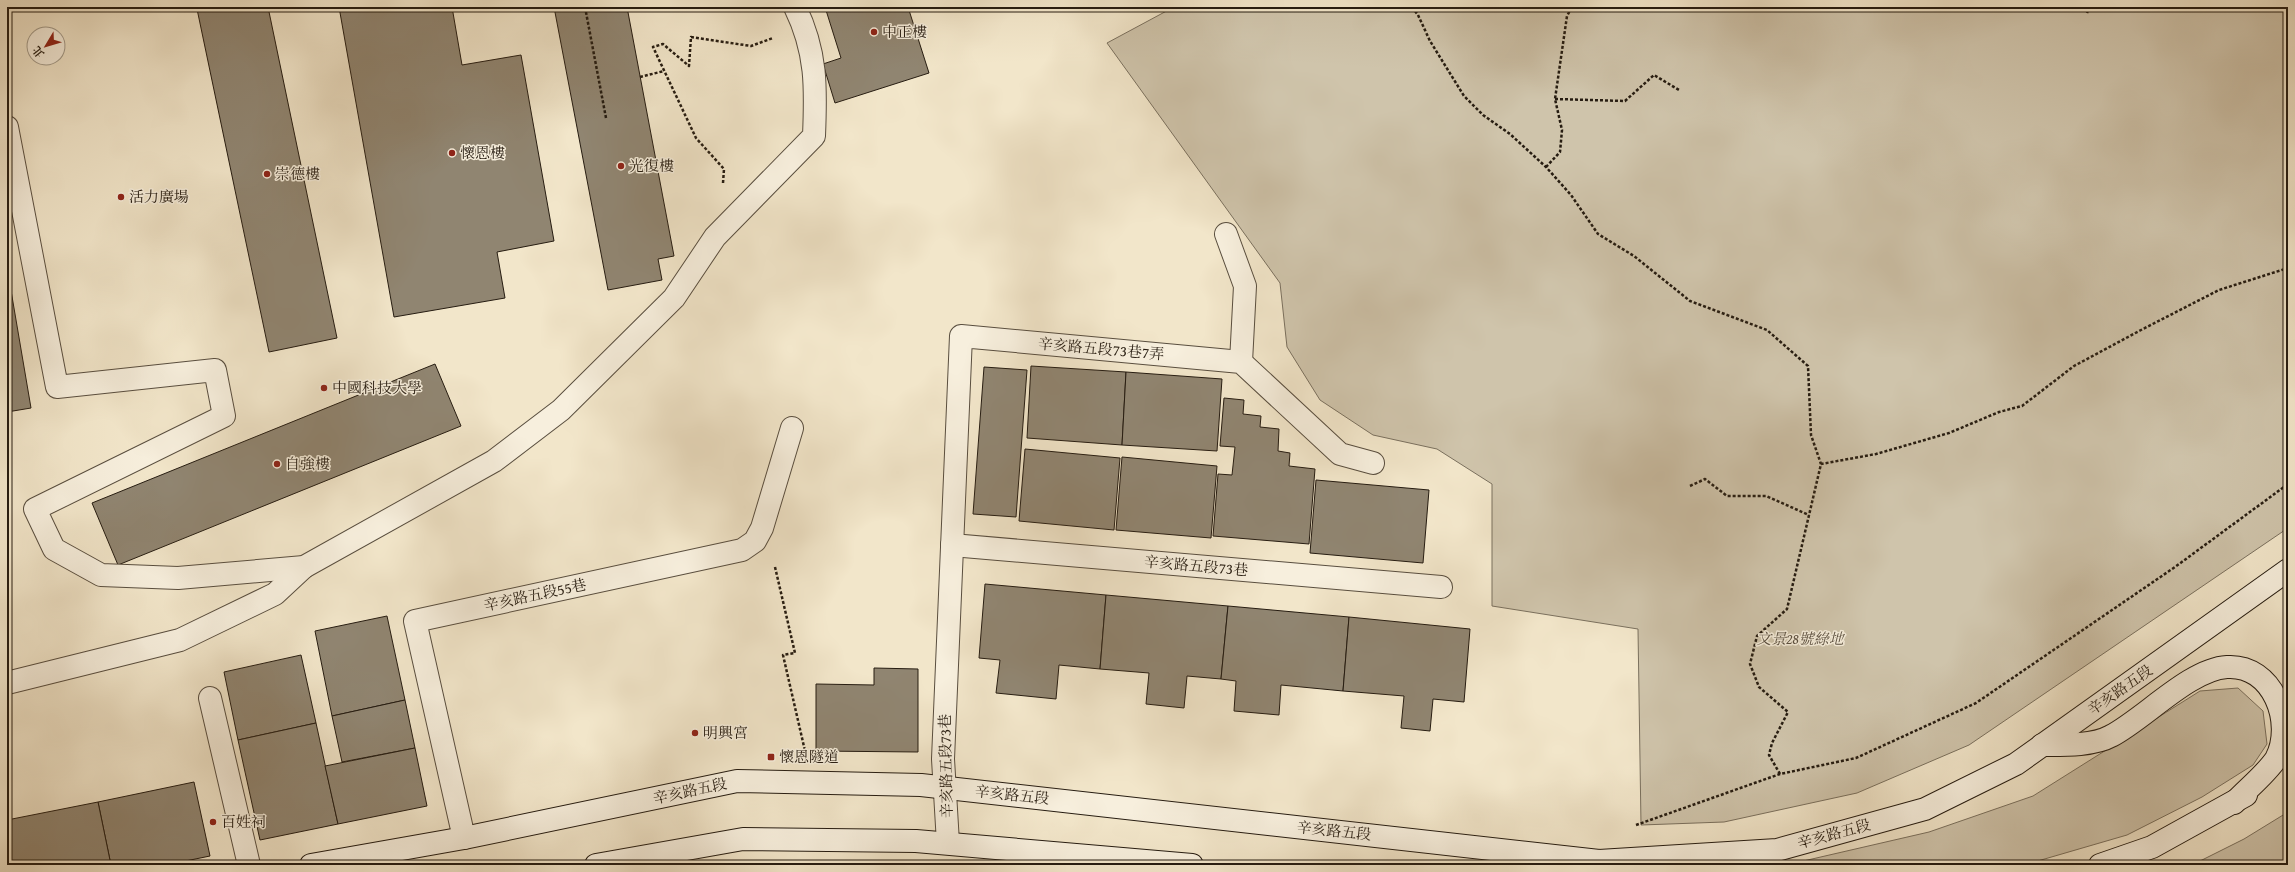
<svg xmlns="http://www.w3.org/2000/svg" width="2295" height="872" font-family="'Gentium Book Plus','Noto Serif TC',serif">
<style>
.green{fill:#cfc4ab;stroke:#7a705e}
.building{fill:#908571;stroke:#261c11}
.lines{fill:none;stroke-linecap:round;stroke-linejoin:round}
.lane-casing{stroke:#594e3f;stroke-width:24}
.street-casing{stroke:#594e3f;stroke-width:24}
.secondary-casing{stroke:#261c11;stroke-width:24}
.path{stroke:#261c11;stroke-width:2.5;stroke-dasharray:3 2;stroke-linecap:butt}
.lane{stroke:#f7efdd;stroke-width:22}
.street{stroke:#f7efdd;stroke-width:22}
.secondary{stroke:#f7efdd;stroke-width:22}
.poi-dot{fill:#8f2418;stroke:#f7efdd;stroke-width:1.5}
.labels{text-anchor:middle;stroke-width:3;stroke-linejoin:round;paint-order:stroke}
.poi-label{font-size:15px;fill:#261c11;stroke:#f7efdd;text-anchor:start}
.street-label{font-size:15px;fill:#261c11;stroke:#f7efdd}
.park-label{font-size:15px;font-style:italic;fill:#594e3f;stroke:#f7efdd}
</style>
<rect width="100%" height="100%" fill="#f2e6ca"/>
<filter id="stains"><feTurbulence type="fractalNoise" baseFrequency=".005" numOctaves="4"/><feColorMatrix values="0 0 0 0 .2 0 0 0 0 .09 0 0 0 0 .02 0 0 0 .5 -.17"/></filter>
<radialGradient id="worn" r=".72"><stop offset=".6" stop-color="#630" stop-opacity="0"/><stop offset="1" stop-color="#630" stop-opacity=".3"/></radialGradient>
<!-- green -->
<g class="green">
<path d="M1174,7H2288V528L1969,745L1857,793L1724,822L1641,825L1638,629L1492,606V484L1437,449L1373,435L1320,400L1287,347L1280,283L1107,43Z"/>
<path d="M2238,688L2263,711L2267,744L2253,765L2202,797L2127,835L2024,865H1786L1929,832L2033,796L2200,691Z"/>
<path d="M2288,812V865H2192L2244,839Z"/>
</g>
<!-- building -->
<g class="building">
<path d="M209,7H268L337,338L269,352L197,9Z"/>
<path d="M339,7H452L462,65L521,55L554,241L497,252L505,298L394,317Z"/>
<path d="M554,7H627L674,256L658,259L662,280L608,290Z"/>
<path d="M825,7H908L929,73L835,103L823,64L841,58Z"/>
<path d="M7,267L31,408L7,412Z"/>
<path d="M435,364L461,426L118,565L92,503Z"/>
<path d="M1031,366L1126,372L1122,445L1027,438Z"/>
<path d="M984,367L1027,370L1016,517L973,514Z"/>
<path d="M1126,372L1222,379L1217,451L1122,445Z"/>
<path d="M1224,398L1244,400L1243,414L1261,416L1260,427L1279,429L1278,451L1290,453L1289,466L1315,469L1309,544L1213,536L1218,474L1232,475L1235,447L1220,446Z"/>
<path d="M1025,449L1120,458L1114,530L1019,521Z"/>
<path d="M1122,457L1217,466L1211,538L1116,530Z"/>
<path d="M1316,480L1429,490L1423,563L1310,553Z"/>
<path d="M985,584L1106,595L1100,669L1059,665L1056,699L996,693L1000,660L979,658Z"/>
<path d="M1106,595L1228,606L1221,679L1187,676L1184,708L1146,704L1149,673L1100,669Z"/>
<path d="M1228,606L1349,617L1343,691L1281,685L1279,715L1234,711L1236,681L1221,679Z"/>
<path d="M387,616L405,700L332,716L315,631Z"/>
<path d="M1349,617L1470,629L1464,702L1433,699L1430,731L1401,728L1404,696L1343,691Z"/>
<path d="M301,655L316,723L238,740L224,672Z"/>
<path d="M874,668L918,669V752L816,751V684L874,685Z"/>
<path d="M405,700L415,748L342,762L332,716Z"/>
<path d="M316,723L338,824L260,840L238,740Z"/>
<path d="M415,748L427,806L338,824L325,766Z"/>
<path d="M194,782L210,856L166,865H111L98,802Z"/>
<path d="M98,802L111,865H11L7,846V820Z"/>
</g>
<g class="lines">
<defs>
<g id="lane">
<path d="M7,127L57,387L215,370L224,416L35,509L54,549L101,575L178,578L304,567L494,461L561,410L674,298L715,237L814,136C816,88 817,52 795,7"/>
<path d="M1226,234L1245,286L1241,362"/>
<path d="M952,545L1441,587"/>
<path d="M7,683L180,640L275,594L304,567"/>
<path d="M464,838L415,621L742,550L755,541L762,528L792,428"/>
<path d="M948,843L943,759L961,336L1241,362L1340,454L1373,463"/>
</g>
<path id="street" d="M210,698L249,865"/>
<g id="secondary">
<path d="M2042,745C2062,745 2093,746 2111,736C2144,719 2190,669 2227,667C2273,664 2295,723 2276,759C2265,775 2247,789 2234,803"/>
<path d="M311,865L464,838L737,781L921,785L1599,861L1777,850L1925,809L2016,764L2288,570"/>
<path d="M596,865L743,839L916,841L1192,865"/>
<path d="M2100,865L2152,847L2246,795"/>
</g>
</defs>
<!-- lane casing -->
<use href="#lane" class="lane-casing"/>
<!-- street casing -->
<use href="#street" class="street-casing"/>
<!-- secondary casing -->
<use href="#secondary" class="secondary-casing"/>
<!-- path -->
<g class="path">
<path d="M585,7L606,118"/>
<path d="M1412,7L1418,15L1430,41L1464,96L1483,115L1510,134L1546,167L1571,195L1598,234L1634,256L1690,301L1767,330L1808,366L1811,435L1821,464"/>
<path d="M2087,13L2089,7"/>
<path d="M640,77L664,71"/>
<path d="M1555,99L1625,101L1654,75L1679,90"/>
<path d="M1546,167L1560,152L1562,130L1555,99L1567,16L1572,7"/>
<path d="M723,183L724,169L696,138L653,47L663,44L689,66L691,37L751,46L773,38"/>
<path d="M1690,486L1705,479L1727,496H1766L1809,515"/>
<path d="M775,567L795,653L783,655L805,751"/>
<path d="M1780,774L1769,755L1772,743L1788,712L1759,687L1750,664L1757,636L1787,609L1821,464L1876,454L1949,433L1999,412L2022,406L2074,366L2141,330L2219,290L2288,268"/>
<path d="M1636,825L1780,774L1856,758L1976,703L2175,567L2288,484"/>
</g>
<!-- lane -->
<use href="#lane" class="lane"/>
<!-- street -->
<use href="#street" class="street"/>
<!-- secondary -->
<use href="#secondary" class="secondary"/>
</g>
<!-- markers -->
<g class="poi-dot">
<circle cx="874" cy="32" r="4"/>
<circle cx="452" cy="153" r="4"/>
<circle cx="621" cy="166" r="4"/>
<circle cx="267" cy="174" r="4"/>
<circle cx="121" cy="197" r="4"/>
<circle cx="324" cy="388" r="4"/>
<circle cx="277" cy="464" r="4"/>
<circle cx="695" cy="733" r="4"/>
<rect x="767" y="753" width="8" height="8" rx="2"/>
<circle cx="213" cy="822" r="4"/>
</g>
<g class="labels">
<!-- poi labels -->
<g class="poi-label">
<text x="882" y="37">中正樓</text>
<text x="460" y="158">懷恩樓</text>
<text x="629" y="171">光復樓</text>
<text x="275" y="179">崇德樓</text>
<text x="129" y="202">活力廣場</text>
<text x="332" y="393">中國科技大學</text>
<text x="285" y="469">自強樓</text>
<text x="703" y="738">明興宮</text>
<text x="779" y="762">懷恩隧道</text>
<text x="221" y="827">百姓祠</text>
</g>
<!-- street labels -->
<g class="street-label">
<text transform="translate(1101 349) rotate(5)" y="5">辛亥路五段73巷7弄</text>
<text transform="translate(1196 566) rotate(5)" y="5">辛亥路五段73巷</text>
<text transform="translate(535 595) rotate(-12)" y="5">辛亥路五段55巷</text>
<text transform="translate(2120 690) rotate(-35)" y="5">辛亥路五段</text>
<text transform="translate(946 766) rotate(-91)" y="5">辛亥路五段73巷</text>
<text transform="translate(690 791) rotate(-12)" y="5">辛亥路五段</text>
<text transform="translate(1012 795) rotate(6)" y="5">辛亥路五段</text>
<text transform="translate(1334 831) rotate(6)" y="5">辛亥路五段</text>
<text transform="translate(1834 834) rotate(-15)" y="5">辛亥路五段</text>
</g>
<!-- park labels -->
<g class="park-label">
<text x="1800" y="644">文景28號綠地</text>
</g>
</g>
<!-- margin -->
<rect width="2295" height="872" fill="none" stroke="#f2e6ca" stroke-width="24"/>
<rect x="8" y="8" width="2279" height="856" fill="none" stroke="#261c11" stroke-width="2"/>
<rect x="12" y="12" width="2271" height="848" fill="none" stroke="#261c11"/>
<!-- north arrow -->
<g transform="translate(46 46) rotate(232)"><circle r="19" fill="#f7efdd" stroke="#a39b8b"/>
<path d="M0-3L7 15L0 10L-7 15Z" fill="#8f2418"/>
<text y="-6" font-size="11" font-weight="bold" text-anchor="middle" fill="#261c11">北</text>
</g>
<rect width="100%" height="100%" filter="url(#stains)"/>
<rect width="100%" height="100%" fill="url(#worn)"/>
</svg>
